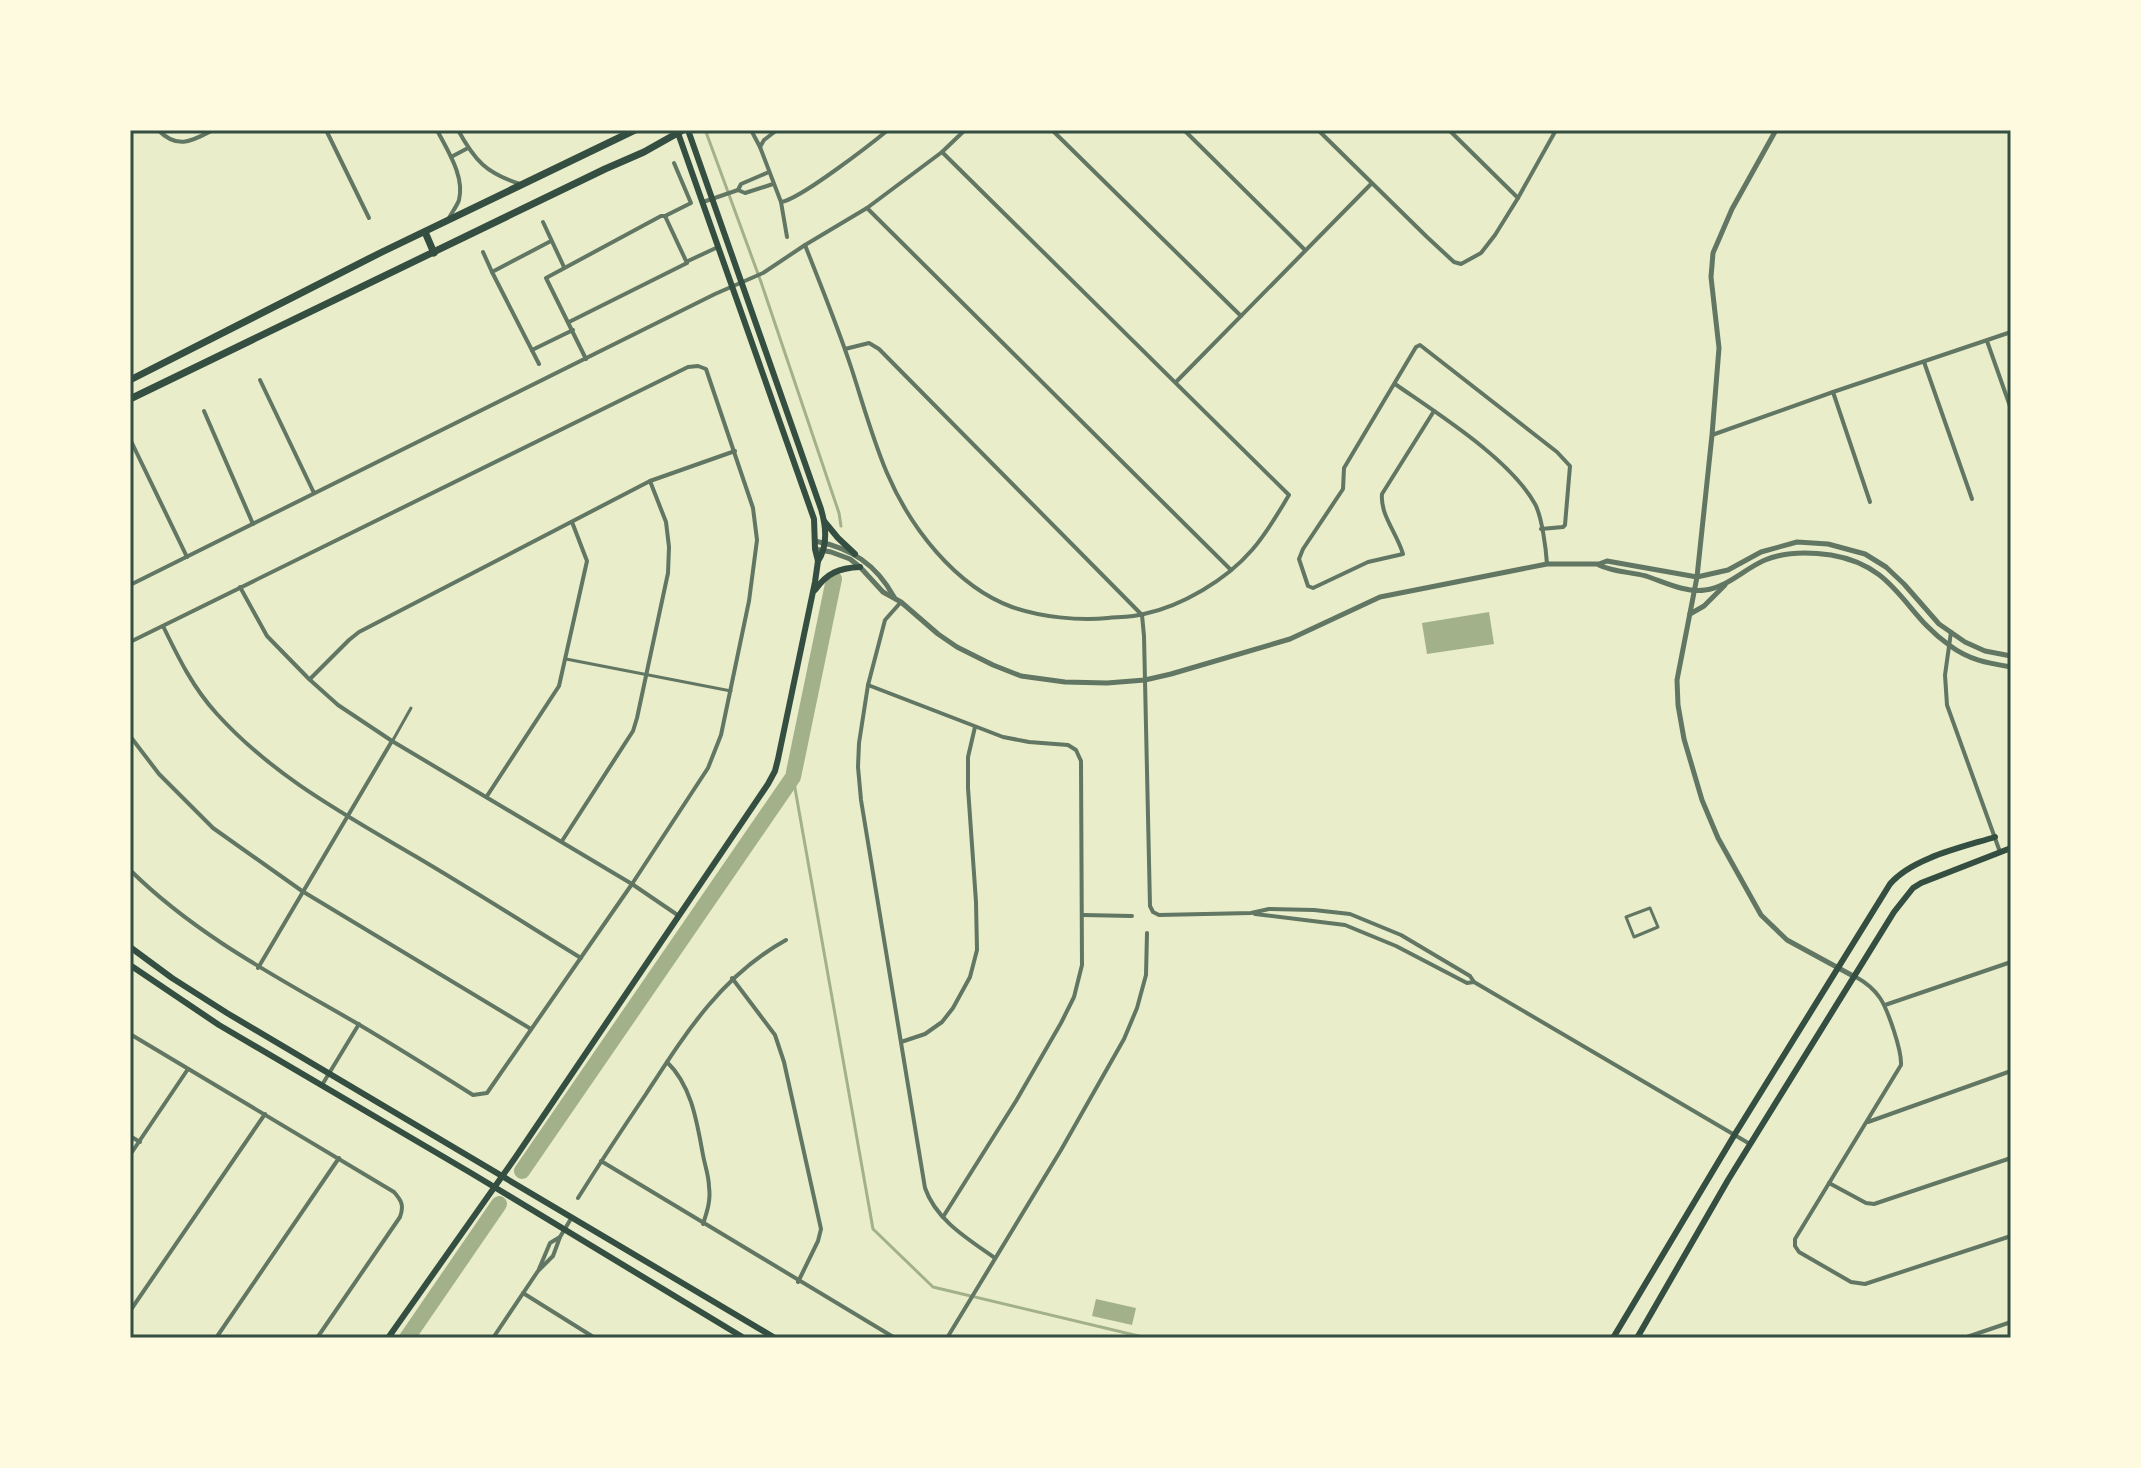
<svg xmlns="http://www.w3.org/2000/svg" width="2141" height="1468" font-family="'PT Sans Narrow',sans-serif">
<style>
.water{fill:#a3b18a}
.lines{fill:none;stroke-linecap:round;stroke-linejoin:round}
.stream{stroke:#a3b18a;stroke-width:3}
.river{stroke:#a3b18a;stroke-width:16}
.pedestrian{stroke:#617663;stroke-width:3}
.minor{stroke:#617663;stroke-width:4}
.tertiary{stroke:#617663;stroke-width:5}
.secondary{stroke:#344e41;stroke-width:6}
.primary{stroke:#344e41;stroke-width:7}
.neatline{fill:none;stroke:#344e41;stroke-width:3}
</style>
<rect width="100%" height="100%" fill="#e9edc9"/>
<!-- water -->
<g class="water">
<path d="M1489,612L1494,644L1427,654L1422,623Z"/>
<path d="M1096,1299L1136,1308L1132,1325L1092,1316Z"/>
</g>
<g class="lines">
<!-- stream -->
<g class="stream">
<path d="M706,132L761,282L839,513L841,526"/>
<path d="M793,777L873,1229L933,1287L1147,1338"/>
</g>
<!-- river -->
<g class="river">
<path d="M522,1171L793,777L834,579"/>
<path d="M407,1338L499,1204"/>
</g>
<!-- pedestrian -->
<g class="pedestrian">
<path d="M566,659L731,691"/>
<path d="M393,740L411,708"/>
<path d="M1650,908L1658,927L1634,937L1626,917Z"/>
</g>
<!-- minor -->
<g class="minor">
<path d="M158,130C178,150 192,141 213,130"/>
<path d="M326,130L369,218"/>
<path d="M437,130C447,150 465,176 459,200C457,206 452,212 449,218"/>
<path d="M458,130C475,161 486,173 520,184"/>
<path d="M751,130L760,147L781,202L787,237"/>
<path d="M1052,130L1241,316"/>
<path d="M1184,130L1305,250"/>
<path d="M1318,130L1427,237L1454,262L1461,264L1481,253L1495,235L1518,198L1556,130"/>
<path d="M1449,130L1518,198"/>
<path d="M760,147L764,140L777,130"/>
<path d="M451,157L468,148"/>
<path d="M738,190L741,184L769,172"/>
<path d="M703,202L738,190L745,193L773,184"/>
<path d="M781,202C799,200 871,144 888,130"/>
<path d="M867,208L1231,570"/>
<path d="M665,216L691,203L674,163"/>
<path d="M543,222L564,267"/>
<path d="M805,245C821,286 838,327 852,370C863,404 873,440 887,473C910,527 955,586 1012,607C1041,617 1078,621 1108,618C1120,617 1133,617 1144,614C1182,606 1226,580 1252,550C1267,533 1278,513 1289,495L942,152"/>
<path d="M483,252L492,272"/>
<path d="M688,261L718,247"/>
<path d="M569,322L687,263L665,216H661L546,278L586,359"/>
<path d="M1987,341L2011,409"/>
<path d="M845,349L869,343L879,349L1142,615L1144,636L1150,906L1153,912L1159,915L1251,913L1269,909L1314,910L1350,914L1401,935L1470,976L1474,982L1750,1144"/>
<path d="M532,350L573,330"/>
<path d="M1924,362L1972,499"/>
<path d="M539,364L492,272L551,241"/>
<path d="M260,380L314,493"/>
<path d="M1176,382L1371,184"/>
<path d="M1395,384C1438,414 1510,459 1535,504C1542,517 1546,549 1547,564"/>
<path d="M1833,392L1870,502"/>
<path d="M204,411L253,524"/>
<path d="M1434,411L1382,494C1380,515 1397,533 1403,554L1368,562L1313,588L1308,586L1299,559L1303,549L1343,489L1344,468L1416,347L1420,345L1557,452L1570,466L1565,525L1563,527L1541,529"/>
<path d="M1712,435L1833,392L2011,332"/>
<path d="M130,439L187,557"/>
<path d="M130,585L715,294L763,273L805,245L867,208L942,152L965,130"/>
<path d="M240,587L267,636L309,679L338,705L392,741L632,884L679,916"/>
<path d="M901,602L885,620L868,685L859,743L858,767L861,800L925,1188C936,1220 968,1239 995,1258"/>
<path d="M163,626C178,657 193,688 217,714C273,776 344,814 415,856C471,889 526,924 581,958"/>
<path d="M1951,632L1945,675L1947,705L2000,852"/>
<path d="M130,642L688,367L698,366L706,369L753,508L757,540L749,601L721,735L708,768L632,884L487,1093L473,1095C435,1071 397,1047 358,1024C277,977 197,936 130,870"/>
<path d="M310,679L349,640L359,632L650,481L735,451"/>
<path d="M868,685L1003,737L1029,742L1068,745L1076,750L1081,761L1082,965L1074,997L1061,1023L1016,1101L943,1217"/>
<path d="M130,736L159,774L213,828L302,891L531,1029"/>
<path d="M487,796L559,686L587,561L572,522"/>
<path d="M562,841L633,731L637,718L668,573L669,547L666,522L650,481"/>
<path d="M1255,914L1345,925L1396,946L1467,983L1474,982"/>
<path d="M1083,915L1132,916"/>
<path d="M258,968L392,741"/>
<path d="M1856,977C1865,982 1874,989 1880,998C1888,1010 1902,1051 1901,1065L1795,1239V1246L1799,1252L1851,1282L1865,1284L2011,1236"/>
<path d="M732,978L775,1035L784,1062L821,1229L818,1241L798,1282"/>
<path d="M1885,1005L2011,962"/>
<path d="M130,1034L394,1192C402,1201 404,1206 400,1217L317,1338"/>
<path d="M901,1042L925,1034L942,1022L953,1008L970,977L977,950L976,902L968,788V757L975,727"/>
<path d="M667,1062C692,1086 697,1123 703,1155C705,1166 709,1176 709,1187C711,1200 707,1212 703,1224"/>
<path d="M322,1085L359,1024"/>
<path d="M1868,1122L2011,1071"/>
<path d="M130,1136L140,1142"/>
<path d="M130,1155L188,1069"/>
<path d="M601,1161L895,1338"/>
<path d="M1829,1183L1866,1203L1874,1204L2011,1158"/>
<path d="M578,1198C600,1163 623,1128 646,1094C685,1034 721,976 786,940"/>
<path d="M539,1269L550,1243L560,1237"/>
<path d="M523,1293L595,1338"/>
<path d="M130,1311L265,1114"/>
<path d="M216,1338L339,1158"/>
<path d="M493,1338L538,1271L553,1256L560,1237L572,1217"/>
<path d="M947,1338L1061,1150L1124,1039L1137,1008L1146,975L1147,933"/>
<path d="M1964,1338L2011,1322"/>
</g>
<!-- tertiary -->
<g class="tertiary">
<path d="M1776,130L1732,209L1713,253L1711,277L1719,348L1712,435L1697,577L1677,680L1678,705L1684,739L1702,800L1718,838L1761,915L1787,940L1855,977"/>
<path d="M815,541C851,548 876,564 894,597"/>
<path d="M815,549L831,552L850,559L860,567L883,592L901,602L938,634L957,647L993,665L1021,676L1065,682L1107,683L1145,680L1171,674L1290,639L1380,597L1547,564H1599L1607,561L1697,577L1728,570L1761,552L1797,542L1828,544L1865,554L1886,567L1904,584L1939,624L1965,642L1985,651L2011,656"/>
<path d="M1599,565C1613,572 1631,572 1646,576C1664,582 1686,593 1705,590C1728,587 1744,569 1765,560C1784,552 1810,552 1831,555C1897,566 1903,613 1949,645C1969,660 1987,663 2011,667"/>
<path d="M1690,614L1704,606L1725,585"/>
</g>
<!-- secondary -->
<g class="secondary">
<path d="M688,130L821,509C826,526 828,546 818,561"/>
<path d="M824,521L838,538L855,554"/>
<path d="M815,590C827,573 839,568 860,567"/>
<path d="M130,947L172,978L227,1013L775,1338"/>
<path d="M130,965L219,1025L471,1173L744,1338"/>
<path d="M388,1338L515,1158L768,784L775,771L778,759L815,582L818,561L815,549L814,519L678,133"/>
<path d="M1613,1338L1735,1134L1890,884C1912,858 1963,847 1995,837"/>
<path d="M1637,1338L1728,1180L1894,912L1913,888L1921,883L2011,848"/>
</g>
<!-- primary -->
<g class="primary">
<path d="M425,232L434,253"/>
<path d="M130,380L382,252L635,130"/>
<path d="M130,399L605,169L644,152L683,130"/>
</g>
</g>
<!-- border -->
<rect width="2141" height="1468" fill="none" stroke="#fefae0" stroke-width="264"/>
<rect x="132" y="132" width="1877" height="1204" class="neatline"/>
</svg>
